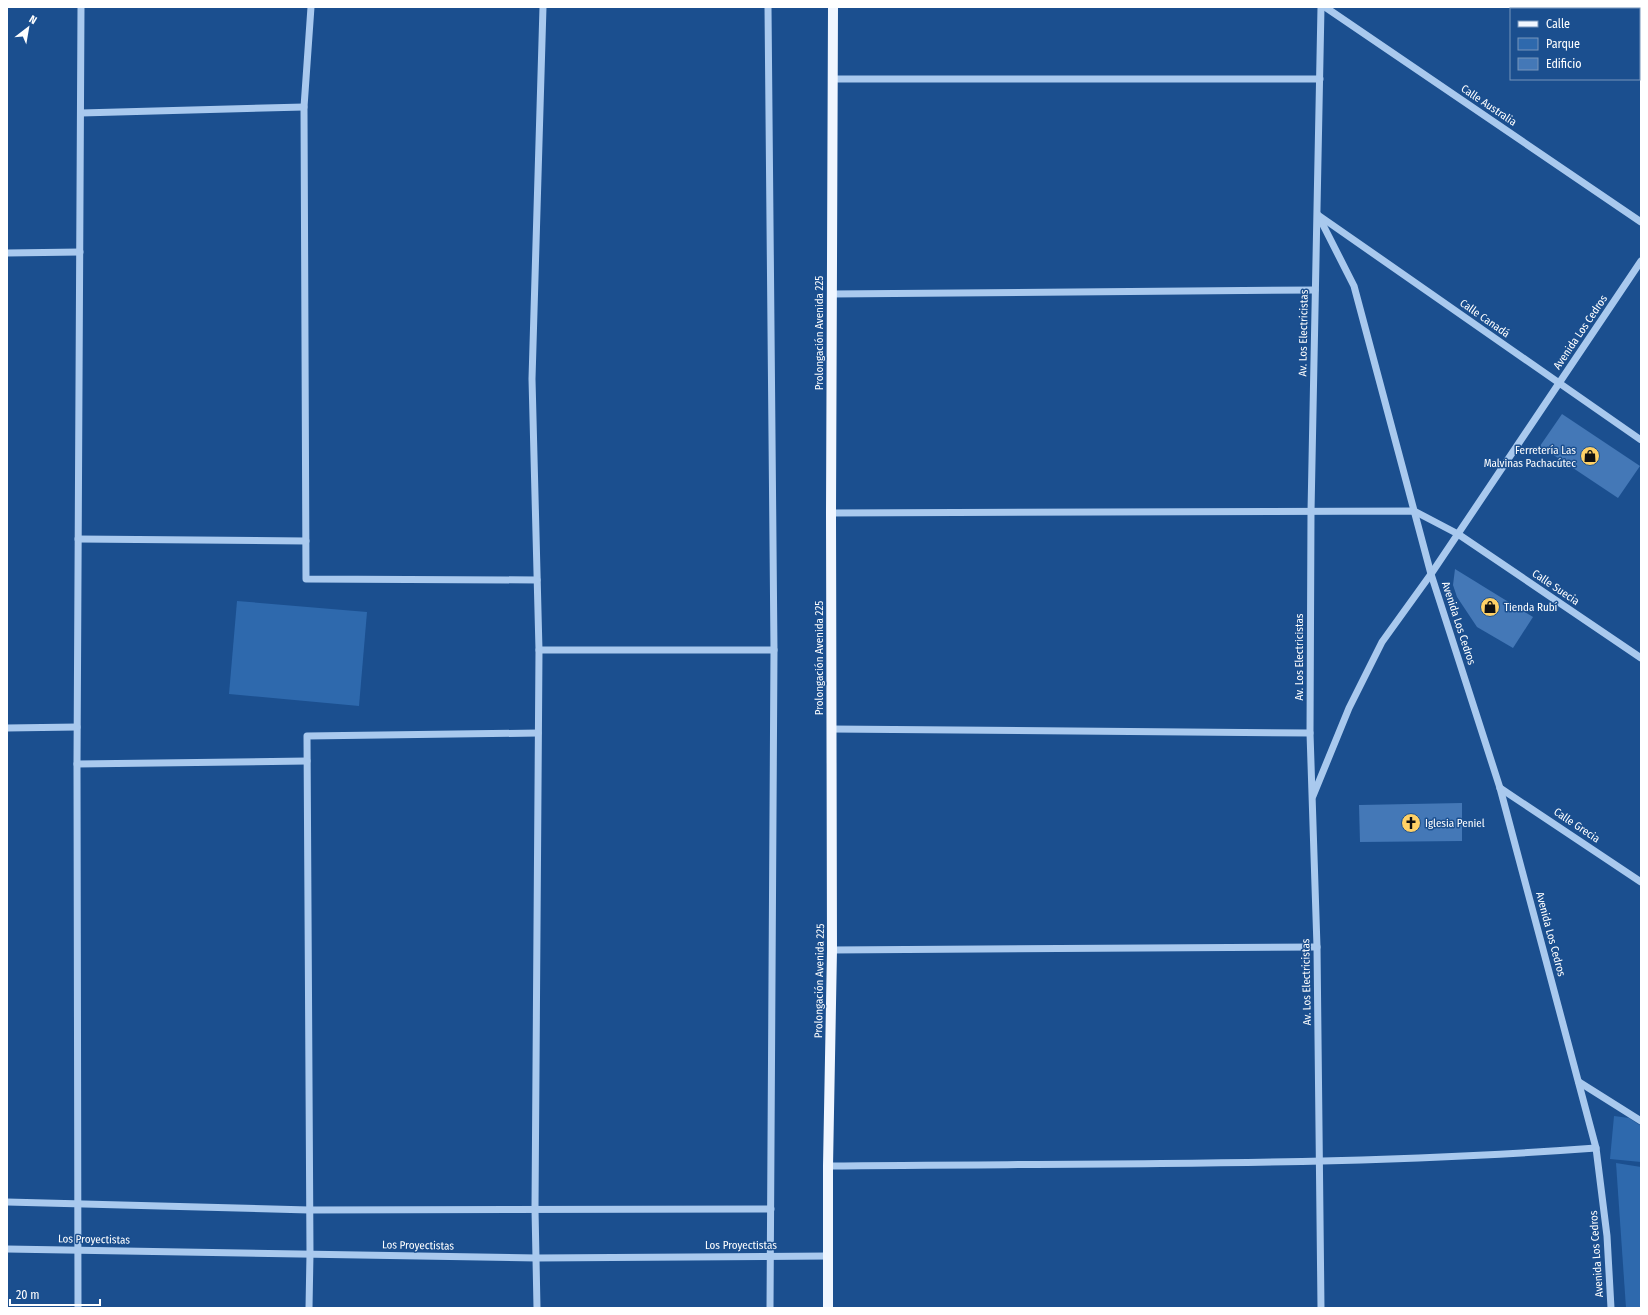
<svg xmlns="http://www.w3.org/2000/svg" width="1648" height="1315" font-family="'Fira Sans Condensed',sans-serif">
<style>
.green{fill:#2e69ad}
.building{fill:#4478b7}
.lines{fill:none;stroke-linecap:round;stroke-linejoin:round}
.minor{stroke:#a9c9ee;stroke-width:7}
.major{stroke:#f0f6ff;stroke-width:10}
.labels{text-anchor:middle;stroke-width:3;stroke-linejoin:round;paint-order:stroke}
.street-label{font-size:11px;fill:#fff;stroke:#1b4f8f}
.poi-label{font-size:11px;fill:#fff;stroke:#1b4f8f;text-anchor:start}
</style>
<rect width="100%" height="100%" fill="#1b4f8f"/>
<!-- green -->
<g class="green">
<path d="M237,601L367,612L359,706L229,694Z"/>
<path d="M1614,1116L1629,1118L1641,1126V1162L1610,1159Z"/>
<path d="M1616,1163L1641,1167V1308H1626Z"/>
</g>
<!-- building -->
<g class="building">
<path d="M1562,414L1640,466L1618,498L1540,446Z"/>
<path d="M1455,569L1533,617L1513,648L1477,627L1457,597L1453,585Z"/>
<path d="M1462,803V841L1360,842L1359,805Z"/>
</g>
<g class="lines">
<!-- minor -->
<g class="minor">
<path d="M311,7L304,107L306,579L537,580"/>
<path d="M768,7L774,650L770,1308"/>
<path d="M1325,7L1641,222"/>
<path d="M833,79H1320"/>
<path d="M81,113L304,107"/>
<path d="M1318,215L1354,286L1431,574L1500,788L1596,1148L1607,1236L1611,1308"/>
<path d="M1318,215L1641,440"/>
<path d="M7,253L80,252"/>
<path d="M832,294L1315,290"/>
<path d="M831,513L1414,511L1458,534L1641,658"/>
<path d="M78,539L306,541"/>
<path d="M539,650H774"/>
<path d="M7,728L77,727"/>
<path d="M831,729L1310,733"/>
<path d="M77,764L307,761"/>
<path d="M1500,788L1641,882"/>
<path d="M1313,796L1349,708L1382,642L1431,574L1641,261"/>
<path d="M832,950L1317,947"/>
<path d="M1579,1082L1641,1121"/>
<path d="M828,1166C1084,1163 1341,1167 1596,1148"/>
<path d="M7,1202L309,1210L771,1209"/>
<path d="M7,1249L537,1258L828,1256"/>
<path d="M78,1308L77,764L81,7"/>
<path d="M309,1308L310,1254L307,736L538,733"/>
<path d="M537,1308L535,1209L539,650L532,379L543,7"/>
<path d="M1321,1308L1317,947L1310,733L1311,512L1321,7"/>
</g>
<!-- major -->
<path class="major" d="M828,1308V1166L832,950L831,513L833,7"/>
</g>
<!-- icons -->
<defs>
<symbol id="shop-disc" viewBox="-11 -11 22 22"><circle r="9.5" fill="#ffd166" stroke="#1b4f8f"/><path d="M-5-2.5h2.3a2.7 3.5 0 0 1 5.4 0H5L5.5 6h-11ZM-1.5-2.5h3a1.5 2.3 0 0 0-3 0Z" fill="#111"/></symbol>
<symbol id="church-disc" viewBox="-11 -11 22 22"><circle r="9.5" fill="#ffd166" stroke="#1b4f8f"/><path d="M-1.2-6h2.4v3.5h3.3v2.4h-3.3V6h-2.4V-.1h-3.3v-2.4h3.3Z" fill="#111"/></symbol>
</defs>
<g fill-rule="evenodd">
<use href="#shop-disc" x="1579" y="445" width="22" height="22"/>
<use href="#shop-disc" x="1479" y="596" width="22" height="22"/>
<use href="#church-disc" x="1400" y="812" width="22" height="22"/>
</g>
<g class="labels">
<!-- street labels -->
<g class="street-label">
<text transform="translate(1489 105) rotate(34)" y="4">Calle Australia</text>
<text transform="translate(1485 318) rotate(35)" y="4">Calle Canadá</text>
<text transform="translate(1580 332) rotate(-56)" y="4">Avenida Los Cedros</text>
<text transform="translate(819 333) rotate(-90)" y="4">Prolongación Avenida 225</text>
<text transform="translate(1303 333) rotate(-89)" y="4">Av. Los Electricistas</text>
<text transform="translate(1556 587) rotate(34)" y="4">Calle Suecia</text>
<text transform="translate(1459 623) rotate(72)" y="4">Avenida Los Cedros</text>
<text transform="translate(1299 657) rotate(-90)" y="4">Av. Los Electricistas</text>
<text transform="translate(819 658) rotate(-90)" y="4">Prolongación Avenida 225</text>
<text transform="translate(1577 825) rotate(34)" y="4">Calle Grecia</text>
<text transform="translate(1551 934) rotate(75)" y="4">Avenida Los Cedros</text>
<text transform="translate(819 981) rotate(-89)" y="4">Prolongación Avenida 225</text>
<text transform="translate(1306 982) rotate(-91)" y="4">Av. Los Electricistas</text>
<text transform="translate(94 1239) rotate(1)" y="4">Los Proyectistas</text>
<text transform="translate(418 1245) rotate(1)" y="4">Los Proyectistas</text>
<text x="741" y="1249">Los Proyectistas</text>
<text transform="translate(1596 1254) rotate(-94)" y="4">Avenida Los Cedros</text>
</g>
<!-- poi labels -->
<g class="poi-label">
<text x="1576" y="454" text-anchor="end">Ferretería Las<tspan x="1576" dy="13">Malvinas Pachacútec</tspan></text>
<text x="1504" y="611">Tienda Rubí</text>
<text x="1425" y="827">Iglesia Peniel</text>
</g>
</g>
<!-- border -->
<rect width="1648" height="1315" fill="none" stroke="#ffffff" stroke-width="16"/>
<!-- legend -->
<rect x="1510" y="8" width="130" height="72" fill="#1b4f8f" stroke="#7695bc"/>
<rect x="1518" y="21" width="20" height="6" fill="#f0f6ff" stroke="#7695bc"/>
<text x="1546" y="28" font-size="12" fill="#ffffff">Calle</text>
<rect x="1518" y="38" width="20" height="12" fill="#2e69ad" stroke="#7695bc"/>
<text x="1546" y="48" font-size="12" fill="#ffffff">Parque</text>
<rect x="1518" y="58" width="20" height="12" fill="#4478b7" stroke="#7695bc"/>
<text x="1546" y="68" font-size="12" fill="#ffffff">Edificio</text>
<!-- north arrow -->
<g transform="translate(28 28) rotate(31)" stroke="#1b4f8f" stroke-width="3" paint-order="stroke">
<path d="M0-3L7 15L0 10L-7 15Z" fill="#ffffff"/>
<text y="-6" font-size="11" font-weight="bold" text-anchor="middle" fill="#ffffff">N</text>
</g>
<!-- scale -->
<path d="M10 1299v6h90v-6" fill="none" stroke="#ffffff" stroke-width="2"/>
<text x="16" y="1299" font-size="12" fill="#ffffff" stroke="#1b4f8f" stroke-width="3" paint-order="stroke">20 m</text>
</svg>
